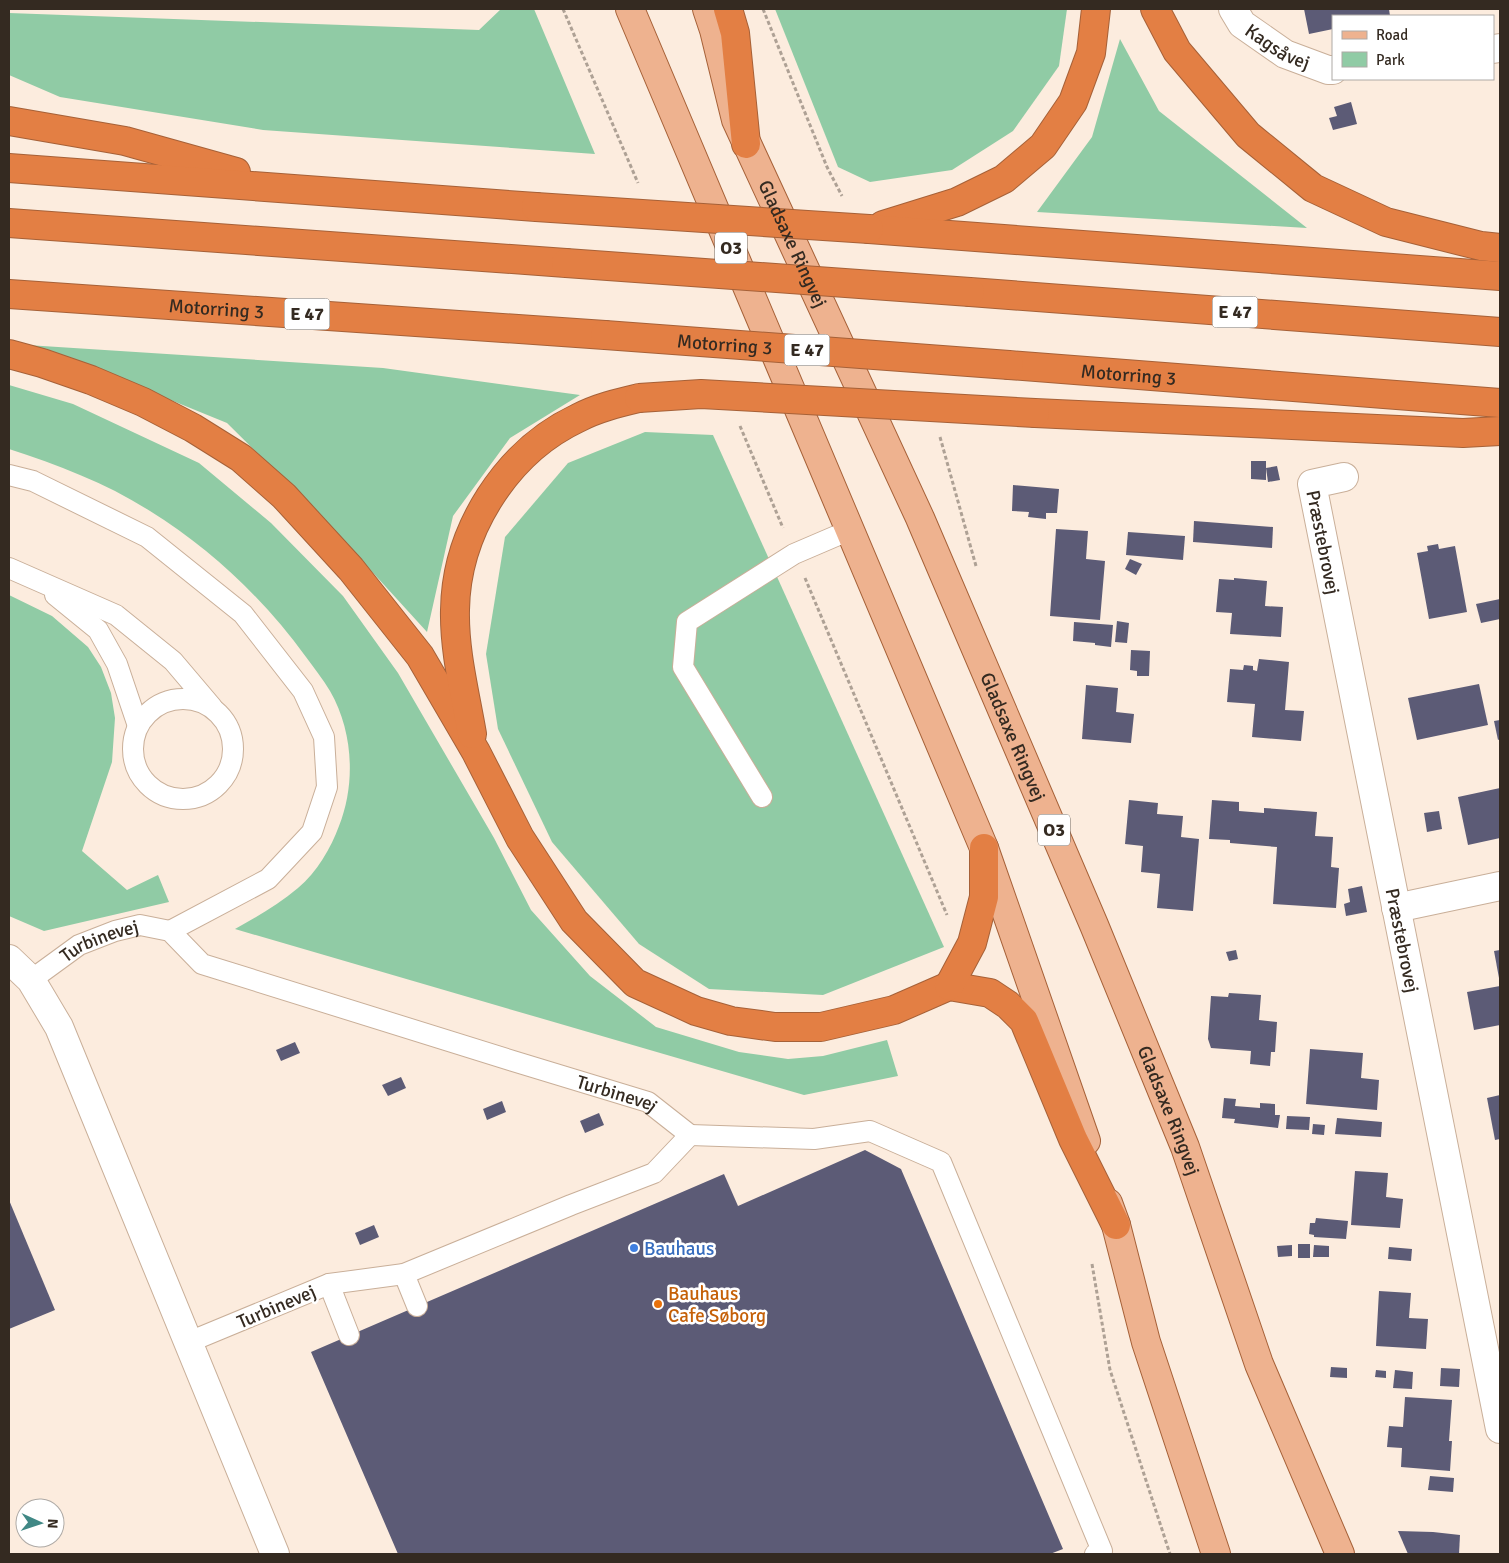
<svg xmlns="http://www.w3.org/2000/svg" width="1509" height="1563" font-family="Signika,sans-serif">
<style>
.green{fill:#90cba5}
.building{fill:#5c5b76}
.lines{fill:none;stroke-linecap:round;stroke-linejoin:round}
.service-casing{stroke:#c9af99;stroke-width:22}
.minor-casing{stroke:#c9af99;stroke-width:30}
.primary-casing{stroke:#a66138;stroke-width:30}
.motorway-casing{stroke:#a66138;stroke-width:30}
.path{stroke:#aea195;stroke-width:3;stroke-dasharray:4 2.5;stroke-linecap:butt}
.service{stroke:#fff;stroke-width:20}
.minor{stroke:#fff;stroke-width:28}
.primary{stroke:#eeb28f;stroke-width:28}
.motorway{stroke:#e37f44;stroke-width:28}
.motorway-bridge-casing{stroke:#a66138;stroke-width:30;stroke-linecap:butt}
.motorway-bridge{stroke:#e37f44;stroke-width:28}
.shop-dot{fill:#3f7fe0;stroke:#fff;stroke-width:2}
.food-dot{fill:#e8710a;stroke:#fff;stroke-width:2}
.labels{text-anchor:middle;stroke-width:5;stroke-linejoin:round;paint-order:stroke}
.shield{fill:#fff;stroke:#716a64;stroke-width:1}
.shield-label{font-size:18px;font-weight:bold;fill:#342a21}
.street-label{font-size:19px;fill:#342a21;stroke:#fff}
.shop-label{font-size:19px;fill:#366cbe;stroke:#fff;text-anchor:start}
.food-label{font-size:19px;fill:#c56008;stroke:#fff;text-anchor:start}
</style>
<rect width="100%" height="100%" fill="#fcecde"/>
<!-- green -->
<g class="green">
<path d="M501,9H534L595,154L263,130L60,97L9,75V13L479,30Z"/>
<path d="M775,9H1067L1059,66L1013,131L952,170L870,182L838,167Z"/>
<path d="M1120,39L1159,111L1307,228L1037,212L1092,137Z"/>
<path d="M27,345L383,368L580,395L510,438L453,516L427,632L324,519L227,423L97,370Z"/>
<path d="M9,385L73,404L199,463L271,523L343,596L398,673L494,838L531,910L590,976L656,1027L739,1052L788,1059L823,1056L887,1040L898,1076L804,1095L235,929C257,917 279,904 298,888C317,872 331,848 339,826C356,783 353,731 330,691C323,679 314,668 306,657C264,599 211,549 150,511C106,483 58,465 9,449Z"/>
<path d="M645,432L713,435L944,947L823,995L709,989L639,944L552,842L498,729L486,654L505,537L568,463Z"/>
<path d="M9,595L52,616L88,647L101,667L111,693L115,718L112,762L82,851L127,890L158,875L169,902L44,931L9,916Z"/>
</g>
<!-- building -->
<g class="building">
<path d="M1304,9H1389L1390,16H1333V29L1309,34Z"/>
<path d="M1351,102L1357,124L1333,130L1329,118L1337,116L1334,107Z"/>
<path d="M1251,461H1266V480L1251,479Z"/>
<path d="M1277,466L1280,480L1268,482L1266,468Z"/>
<path d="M1013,485L1059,489L1057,513H1046V519L1028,517L1029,512L1012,511Z"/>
<path d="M1194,521L1273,527L1272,548L1193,542Z"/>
<path d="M1056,529L1088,531L1086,559L1105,561L1100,620L1050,616Z"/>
<path d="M1128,532L1185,536L1183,560L1126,555Z"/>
<path d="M1438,544L1439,549L1455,546L1467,612L1429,619L1417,553L1428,551L1427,546Z"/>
<path d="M1130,559L1142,564L1136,575L1125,569Z"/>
<path d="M1234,578L1267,581L1265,606L1283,607L1281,637L1230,634L1232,613L1216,612L1219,579L1234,580Z"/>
<path d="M1500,599V619L1481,623L1476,604Z"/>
<path d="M1117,621L1129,623L1127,643L1115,642Z"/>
<path d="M1074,622L1113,625L1111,647L1095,645V643L1073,641Z"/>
<path d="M1131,650L1150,651L1149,676H1137V671L1130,670Z"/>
<path d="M1259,659L1289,662L1285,710L1304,711L1301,741L1252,737L1255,704L1227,702L1230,669L1243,670L1244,665L1253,666V670L1257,671Z"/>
<path d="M1479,684L1488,725L1417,740L1408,698Z"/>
<path d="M1086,685L1118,688L1116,712L1134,714L1131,743L1082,739Z"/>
<path d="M1500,720V739L1498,740L1494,721Z"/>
<path d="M1500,788V838L1468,845L1458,797Z"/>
<path d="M1129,800L1158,803L1157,814L1183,816L1181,837L1199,839L1193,911L1157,908L1160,874L1141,872L1143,846L1125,844Z"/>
<path d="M1212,800L1239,802V811L1264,813V808L1317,812L1315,836L1333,837L1331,867L1339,868L1336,908L1273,904L1277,847L1230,843V840L1209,839Z"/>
<path d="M1439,811L1442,829L1427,832L1424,813Z"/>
<path d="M1362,886L1367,912L1346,916L1344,904L1350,902L1348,889Z"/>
<path d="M1236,950L1238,959L1229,961L1226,952Z"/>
<path d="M1500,950V978H1499L1494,951Z"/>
<path d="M1500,986V1025L1474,1030L1467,992Z"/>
<path d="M1229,993L1261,995L1259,1020L1277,1022L1275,1052H1271L1270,1066L1250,1064L1251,1051L1211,1048L1208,1039L1211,996L1228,997Z"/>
<path d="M295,1042L300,1053L281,1061L276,1050Z"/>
<path d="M1310,1049L1363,1053L1361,1078L1379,1080L1377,1110L1306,1104Z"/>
<path d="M401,1077L406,1088L388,1096L382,1085Z"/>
<path d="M1500,1095V1139L1495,1140L1487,1098Z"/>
<path d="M1224,1098L1236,1099L1235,1106L1260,1108V1103L1275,1104V1115H1280L1278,1128L1234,1123L1235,1119L1222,1118Z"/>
<path d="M502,1101L506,1112L487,1120L483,1109Z"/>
<path d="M599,1113L604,1125L585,1133L580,1121Z"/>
<path d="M1287,1116L1310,1117L1309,1130L1286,1129Z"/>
<path d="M1337,1118L1382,1122L1381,1137L1335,1134Z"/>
<path d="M1313,1124L1325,1125L1324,1135L1312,1134Z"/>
<path d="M865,1150L901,1169L1063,1549L1050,1554H398L311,1352L724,1174L738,1206Z"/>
<path d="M1355,1171L1388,1173L1386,1197L1403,1199L1400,1228L1351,1225Z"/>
<path d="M9,1200L55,1310L9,1329Z"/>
<path d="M1316,1218L1348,1221L1346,1239L1314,1237V1235L1309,1234L1310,1223H1315Z"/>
<path d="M374,1225L379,1237L360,1245L355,1233Z"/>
<rect x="1298" y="1244" width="12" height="14"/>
<path d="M1292,1245V1256L1278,1257L1277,1246Z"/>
<path d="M1314,1245L1329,1246V1257H1313Z"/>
<path d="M1389,1247L1412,1249L1411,1261L1388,1259Z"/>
<path d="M1379,1291L1411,1293L1409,1318L1428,1319L1426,1349L1376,1346Z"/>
<path d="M1331,1367L1347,1368V1378L1330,1377Z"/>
<path d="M1441,1368L1460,1369L1459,1387L1440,1386Z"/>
<path d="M1376,1370L1386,1371V1378L1375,1377Z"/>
<path d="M1395,1370L1413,1372L1412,1389L1393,1388Z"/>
<path d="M1405,1397L1452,1400L1449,1441H1452L1450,1471L1401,1467L1402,1448L1387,1447L1389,1426L1403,1427Z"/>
<path d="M1430,1476L1454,1478L1453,1492L1428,1490Z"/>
<path d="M1398,1531L1433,1532L1460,1535L1459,1554H1408Z"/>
</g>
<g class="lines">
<defs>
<g id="service">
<path d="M9,475L33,481L147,537L243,614L303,691L324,737L327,787L312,832L268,879L170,931"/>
<path d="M9,568L116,615L173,661L212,707"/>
<path d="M55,595L98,630L117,664L138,726"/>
<circle cx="183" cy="749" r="50"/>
<path d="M762,797L683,667L687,622L794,554L850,530"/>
<path id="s1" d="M31,980L79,945L115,931L140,925L170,931L202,964L513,1061L648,1102L690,1135L654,1173L571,1205L404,1274L329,1284L189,1342"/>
<path d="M690,1135L814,1139L870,1131L941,1162L1102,1551L1095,1554"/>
<path d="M404,1274L417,1306"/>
<path d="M329,1284L349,1335"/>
</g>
<g id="minor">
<path id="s2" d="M1233,9L1242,24L1285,54L1328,70H1333"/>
<path d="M1493,49L1500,48"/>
<path id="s3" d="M1344,477L1312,484L1500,1429"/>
<path d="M1396,908L1500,886"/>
<path d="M9,959L31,980L59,1027L275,1554"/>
</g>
<g id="primary">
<path d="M630,9L984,848L1086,1141"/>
<path id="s4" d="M707,9L714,30L736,120L920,518L1094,925L1185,1147L1259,1364L1340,1554"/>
<path d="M1108,1203L1116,1225L1146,1342L1216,1554"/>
</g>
<g id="motorway">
<path d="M728,9L735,33L746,144"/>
<path d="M1155,9L1177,51L1248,135L1313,188L1386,222L1481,246L1500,248"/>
<path d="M9,121L125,141L236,172"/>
<path d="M9,168L536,207"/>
<path d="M9,223L566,263"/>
<path d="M883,225L957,202L1004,179L1043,146L1073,102L1091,53L1096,9"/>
<path d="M869,229L1500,276"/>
<path d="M970,292L1500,332"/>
<path id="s5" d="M9,294L605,335"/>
<path d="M9,354L42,363L91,380L143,402L193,428L241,458L284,496L351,569L420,656L476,752L520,838L574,921L635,983L696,1011L731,1021L775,1027H821L894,1010L949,986L990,993L1008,1005L1024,1021L1073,1139L1116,1225"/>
<path id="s6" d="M1009,365L1500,403"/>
<path d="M1035,413L1463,433L1500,431"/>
<path d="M472,734C465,693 454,651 455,610C456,531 506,452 578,418C597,408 618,403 639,398"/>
<path d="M949,986L972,943L984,897V848"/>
</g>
</defs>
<!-- service casing -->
<use href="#service" class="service-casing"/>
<!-- minor casing -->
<use href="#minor" class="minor-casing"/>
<!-- primary casing -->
<use href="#primary" class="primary-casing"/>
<!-- motorway casing -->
<use href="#motorway" class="motorway-casing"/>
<!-- path -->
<g class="path">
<path d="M563,9L638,183"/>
<path d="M763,9L827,167L842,196"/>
<path d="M740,426L783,528"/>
<path d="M940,437L976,566"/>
<path d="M805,578L947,915"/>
<path d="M1092,1264L1110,1370L1170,1554"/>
</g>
<!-- service -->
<use href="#service" class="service"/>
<!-- minor -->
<use href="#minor" class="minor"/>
<!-- primary -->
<use href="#primary" class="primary"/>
<!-- motorway -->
<use href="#motorway" class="motorway"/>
<defs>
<g id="motorway-bridge">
<path d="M536,207L869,229"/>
<path d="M566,263L970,292"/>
<path id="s7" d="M605,335L1009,365"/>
<path d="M639,398L701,394L1035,413"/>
</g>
</defs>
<!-- motorway-bridge casing -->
<use href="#motorway-bridge" class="motorway-bridge-casing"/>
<!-- motorway-bridge -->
<use href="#motorway-bridge" class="motorway-bridge"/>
</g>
<!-- markers -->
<circle class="shop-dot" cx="634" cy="1248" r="5"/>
<circle class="food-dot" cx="658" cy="1304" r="5"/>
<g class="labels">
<!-- shield labels -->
<g class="shield">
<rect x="715" y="232.5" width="32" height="31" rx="4"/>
<rect x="1212.5" y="296.5" width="45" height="31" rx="4"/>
<rect x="284.5" y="298.5" width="45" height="31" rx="4"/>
<rect x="784.5" y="334.5" width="45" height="31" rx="4"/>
<rect x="1038" y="814.5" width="32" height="31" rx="4"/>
</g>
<g class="shield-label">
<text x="731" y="254">O3</text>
<text x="1235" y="318">E 47</text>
<text x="307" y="320">E 47</text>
<text x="807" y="356">E 47</text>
<text x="1054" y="836">O3</text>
</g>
<!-- street labels -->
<g class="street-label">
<text dy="7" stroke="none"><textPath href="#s2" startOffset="60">Kagsåvej</textPath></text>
<text dy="7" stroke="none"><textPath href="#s4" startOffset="251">Gladsaxe Ringvej</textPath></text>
<text dy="7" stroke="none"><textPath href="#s5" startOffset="208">Motorring 3</textPath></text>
<text dy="7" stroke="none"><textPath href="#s7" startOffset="120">Motorring 3</textPath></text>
<text dy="7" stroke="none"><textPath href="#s6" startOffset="120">Motorring 3</textPath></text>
<text dy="7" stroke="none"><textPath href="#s3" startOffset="92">Præstebrovej</textPath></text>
<text dy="7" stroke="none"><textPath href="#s4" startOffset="791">Gladsaxe Ringvej</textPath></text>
<text dy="7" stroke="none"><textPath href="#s3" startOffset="498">Præstebrovej</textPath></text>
<text dy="7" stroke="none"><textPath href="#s1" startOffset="80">Turbinevej</textPath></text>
<text dy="7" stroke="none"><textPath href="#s1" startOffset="635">Turbinevej</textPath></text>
<text dy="7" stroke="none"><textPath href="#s4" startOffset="1196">Gladsaxe Ringvej</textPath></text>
<text transform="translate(276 1306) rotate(-23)" y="7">Turbinevej</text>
</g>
<!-- shop labels -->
<g class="shop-label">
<text x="644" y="1255">Bauhaus</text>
</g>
<!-- food labels -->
<g class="food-label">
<text x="668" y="1300">Bauhaus<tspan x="668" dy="22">Cafe Søborg</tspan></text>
</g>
</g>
<!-- border -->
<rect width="1509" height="1563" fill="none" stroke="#342a21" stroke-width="20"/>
<!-- legend -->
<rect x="1332" y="15" width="162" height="65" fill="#ffffff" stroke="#aeaaa6"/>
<rect x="1342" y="31" width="25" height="8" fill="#eeb28f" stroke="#aeaaa6"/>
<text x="1376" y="40" font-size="15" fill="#342a21">Road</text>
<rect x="1342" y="52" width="25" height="15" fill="#90cba5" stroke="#aeaaa6"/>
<text x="1376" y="65" font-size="15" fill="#342a21">Park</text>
<!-- north arrow -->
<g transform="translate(40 1523) rotate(93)"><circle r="24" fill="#ffffff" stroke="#aeaaa6"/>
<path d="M0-4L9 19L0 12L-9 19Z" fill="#408885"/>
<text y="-8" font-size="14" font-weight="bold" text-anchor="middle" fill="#342a21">N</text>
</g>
</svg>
